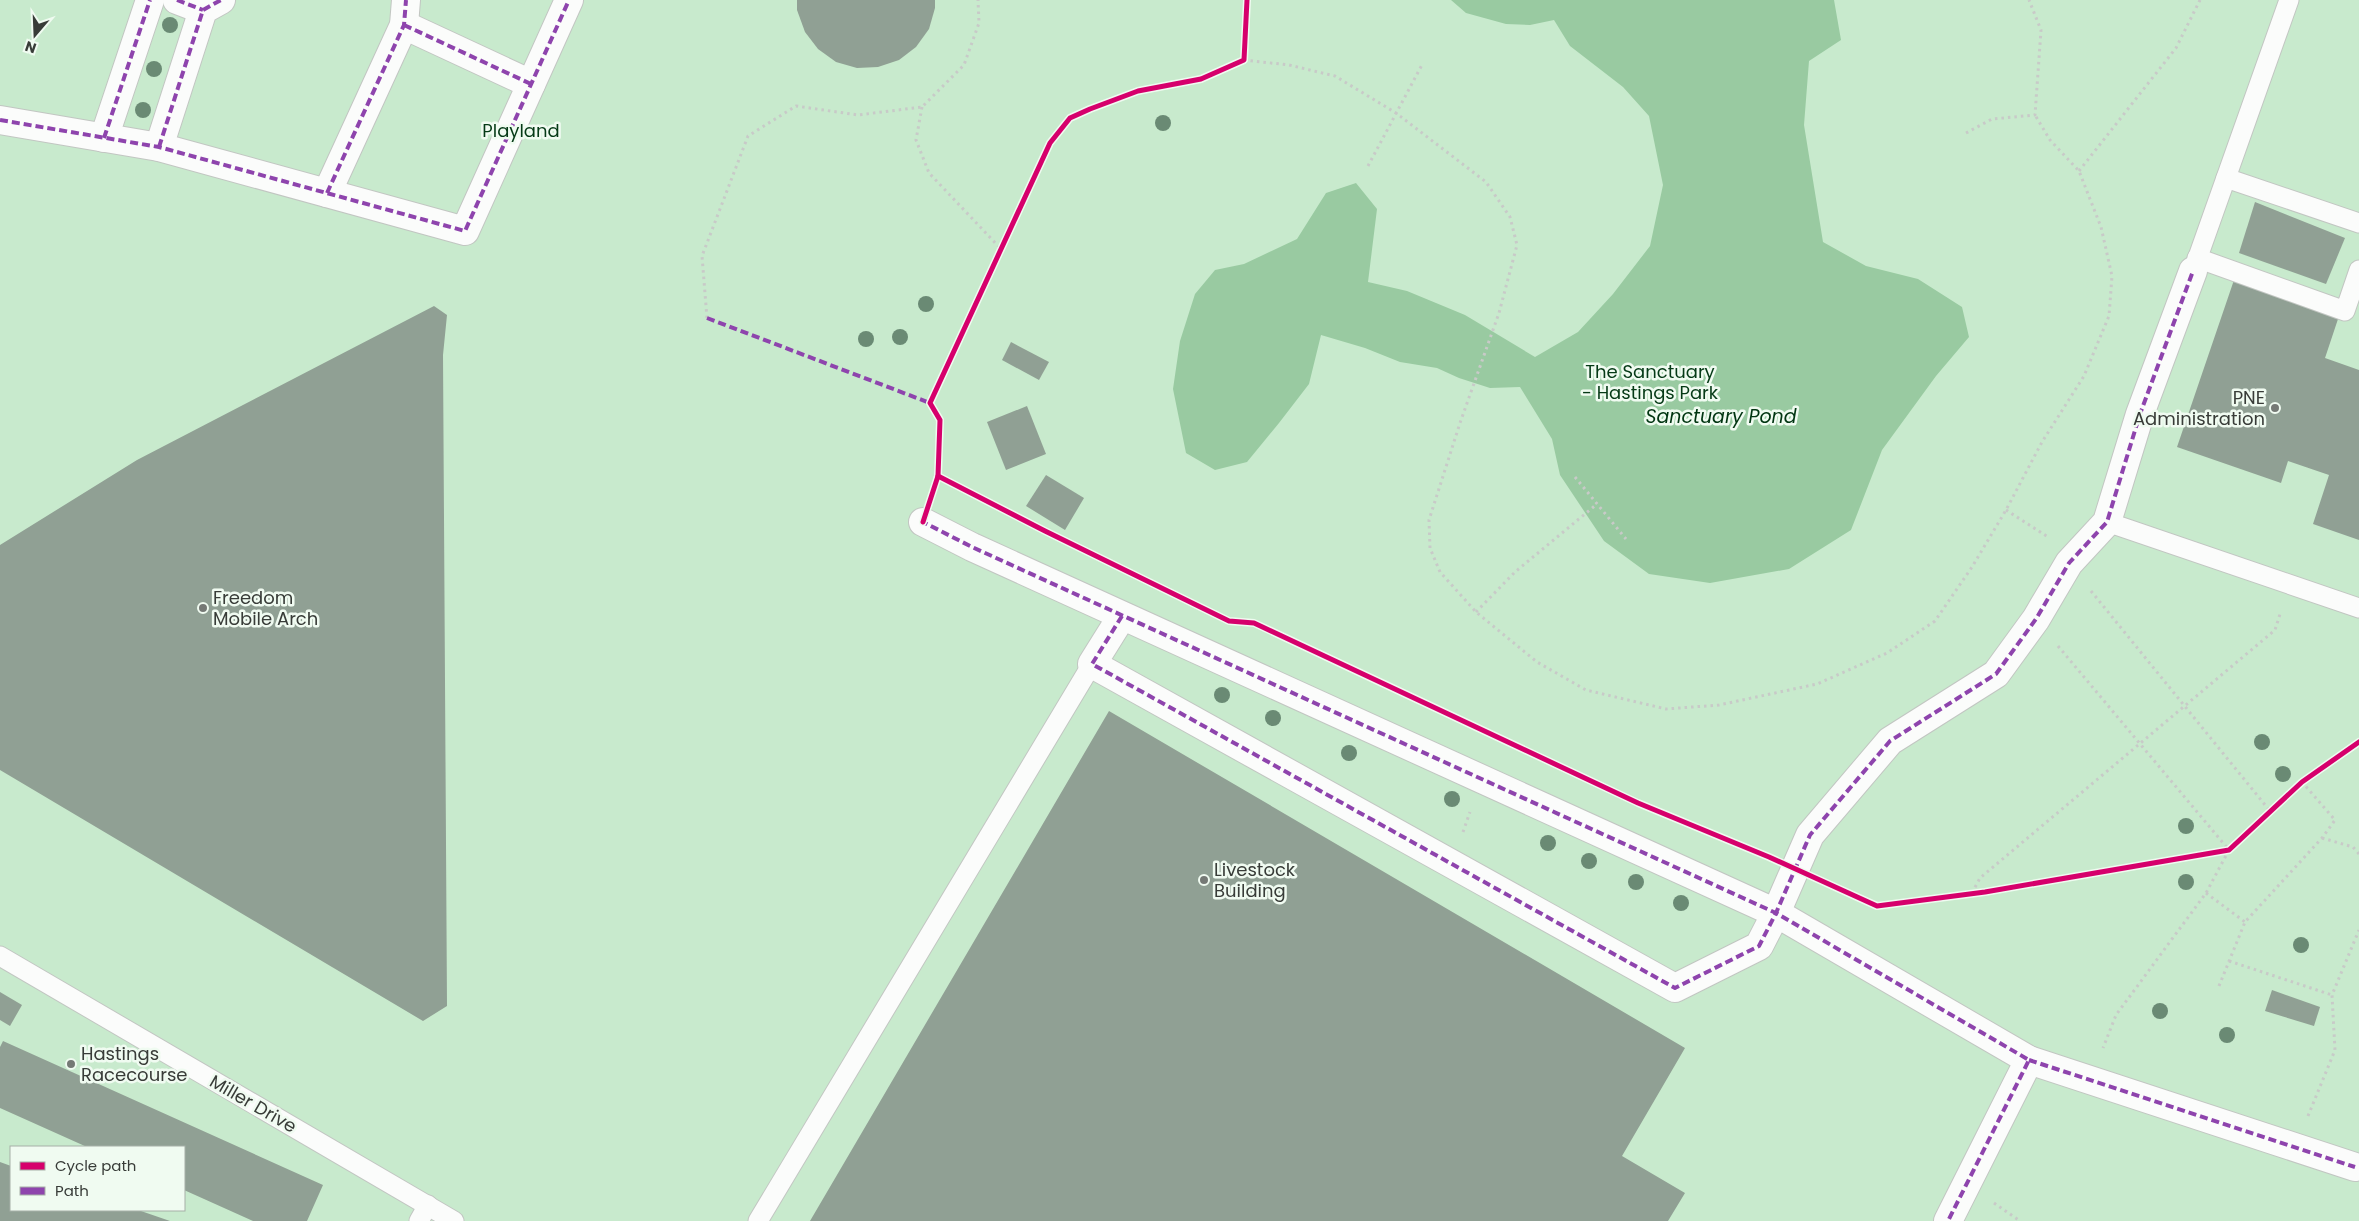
<svg xmlns="http://www.w3.org/2000/svg" width="2359" height="1221" font-family="Poppins,sans-serif">
<style>
.green{fill:#c8eacd;fill-rule:evenodd}
.water{fill:#99caa1}
.building{fill:#90a094}
.lines{fill:none;stroke-linecap:round;stroke-linejoin:round}
.lane-casing{stroke:#c2c6c2;stroke-width:21}
.street-casing{stroke:#c2c6c2;stroke-width:30}
.path{stroke:#c8cac8;stroke-width:3;stroke-dasharray:2.5 4;stroke-linecap:butt}
.lane{stroke:#fbfcfb;stroke-width:19}
.street{stroke:#fbfcfb;stroke-width:28}
.quiet{stroke:#8e44ad;stroke-width:4;stroke-dasharray:8 4;stroke-linecap:butt}
.cycleway-casing{stroke:#f0fbf1;stroke-width:8}
.cycleway{stroke:#d6006c;stroke-width:5}
.tree{fill:#6a8a74}
.poi-dot{fill:#757975;stroke:#f0fbf1;stroke-width:2}
.labels{text-anchor:middle;stroke-width:5;stroke-linejoin:round;paint-order:stroke}
.park-label{font-size:18px;fill:#053a16;stroke:#f0fbf1}
.poi-label{font-size:18px;fill:#383c38;stroke:#f0fbf1;text-anchor:start}
.street-label{font-size:18px;fill:#383c38;stroke:#f0fbf1}
.water-label{font-size:19px;font-style:italic;fill:#003511;stroke:#f0fbf1}
</style>
<rect width="100%" height="100%" fill="#e6ebe6"/>
<!-- green -->
<path class="green" d="M0,0H2359V1221H0ZM11,1147H184V1210H11Z"/>
<!-- water -->
<path class="water" d="M1451,0H1834L1841,40L1809,61L1804,125L1823,242L1866,266L1918,279L1962,307L1969,337L1936,376L1882,450L1851,530L1789,569L1710,583L1649,574L1604,541L1560,475L1552,439L1520,387L1490,388L1459,378L1437,368L1400,362L1365,348L1321,335L1309,384L1279,423L1247,462L1215,470L1186,453L1173,389L1180,341L1195,294L1215,270L1244,264L1297,239L1326,193L1356,183L1377,209L1368,282L1407,291L1465,315L1535,357L1578,332L1613,294L1650,246L1663,185L1649,116L1623,87L1570,46L1554,20L1530,25L1506,24L1466,13Z"/>
<!-- building -->
<g class="building">
<path d="M797,0H935V8L929,29L916,47L899,60L878,67L857,68L836,62L818,49L805,32L797,10Z"/>
<path d="M2255,202L2345,238L2326,284L2239,253Z"/>
<path d="M2234,280L2339,316L2325,358L2359,370V540L2313,524L2329,475L2288,461L2281,483L2177,447Z"/>
<path d="M434,306L447,315L443,355L447,1006L423,1021L0,770V545L137,460Z"/>
<path d="M1011,342L1049,362L1039,380L1002,360Z"/>
<path d="M1027,406L1046,454L1006,470L987,422Z"/>
<path d="M1046,475L1084,498L1065,530L1026,506Z"/>
<path d="M1109,711L1685,1048L1622,1156L1685,1193L1668,1221H810Z"/>
<path d="M2272,990L2320,1007L2314,1026L2265,1011Z"/>
<path d="M0,992L22,1005L10,1026L0,1020Z"/>
<path d="M3,1041L323,1185L307,1221H253L184,1190V1147H87L0,1108V1047Z"/>
<path d="M0,1162L11,1166V1210H138L170,1221H0Z"/>
</g>
<g class="lines">
<defs>
<g id="lane">
<path d="M2226,178L2359,223"/>
<path d="M2197,258L2345,311L2359,270"/>
<path d="M2193,271L2289,0"/>
<path d="M2107,522L2359,608"/>
<path d="M0,956L454,1221"/>
<path d="M419,1221L428,1205"/>
<path d="M758,1221L1092,664"/>
</g>
<g id="street">
<path d="M177,0L203,10"/>
<path d="M404,25L531,84"/>
<path d="M0,120L159,147L465,231L569,0"/>
<path d="M104,138L150,0"/>
<path d="M159,147L203,10L221,0"/>
<path d="M327,193L404,25L406,0"/>
<path d="M923,522L972,547L1776,913L2029,1060L1948,1221"/>
<path d="M1122,616L1092,664L1675,988L1759,946L1776,913L1810,835L1890,741L1996,674L2036,619L2069,563L2107,522L2140,414L2193,271"/>
<path d="M2029,1060L2355,1167"/>
</g>
</defs>
<!-- lane casing -->
<use href="#lane" class="lane-casing"/>
<!-- street casing -->
<use href="#street" class="street-casing"/>
<!-- path -->
<g class="path">
<path d="M1244,60L1289,65L1335,76L1396,113L1486,182L1510,217L1517,245L1499,313L1460,423L1429,520L1430,548L1440,572L1476,612L1537,662L1586,690L1666,709L1719,705L1817,684L1887,653L1935,621L1972,567L2006,510L2042,442L2084,376L2109,316L2112,276L2101,227L2079,171L2050,140L2035,115"/>
<path d="M922,107L916,140L929,173L1002,250"/>
<path d="M1966,133L1992,119L2035,115L2041,30L2029,0"/>
<path d="M1368,166L1423,63"/>
<path d="M2079,171L2176,48L2200,0"/>
<path d="M707,318L702,256L748,136L796,106L858,115L922,107L964,65L979,23L978,0"/>
<path d="M1575,477L1626,539"/>
<path d="M2006,510L2048,537"/>
<path d="M2091,591L2270,811"/>
<path d="M1476,612L1515,572L1597,504"/>
<path d="M2058,646L2229,850L2206,893L2116,1015L2103,1048"/>
<path d="M1463,832L1470,812"/>
<path d="M2322,838L2353,847L2359,854"/>
<path d="M1972,893L1980,878L2275,630L2281,611"/>
<path d="M2206,893L2245,922"/>
<path d="M2229,961L2332,995"/>
<path d="M2219,986L2245,922L2322,838L2335,820L2302,782"/>
<path d="M2308,1116L2335,1050L2332,995L2359,930"/>
<path d="M1994,1203L2020,1221"/>
</g>
<!-- lane -->
<use href="#lane" class="lane"/>
<!-- street -->
<use href="#street" class="street"/>
<!-- quiet -->
<g class="quiet">
<path d="M177,0L203,10"/>
<path d="M404,25L531,84"/>
<path d="M0,120L159,147L465,231L569,0"/>
<path d="M104,138L150,0"/>
<path d="M159,147L203,10L221,0"/>
<path d="M327,193L404,25L406,0"/>
<path d="M707,318L930,403"/>
<path d="M924,519L923,522L972,547L1776,913L2029,1060L1948,1221"/>
<path d="M1122,616L1092,664L1675,988L1759,946L1776,913L1810,835L1890,741L1996,674L2036,619L2069,563L2107,522L2140,414L2193,271"/>
<path d="M2029,1060L2355,1167"/>
</g>
<defs>
<g id="cycleway">
<path d="M938,476L1045,531L1229,621L1254,623L1638,803L1769,857L1877,906L1985,892L2229,850L2302,782L2359,742"/>
<path d="M923,522L938,476L940,420L930,403L1050,143L1070,118L1090,109L1138,91L1201,79L1244,60L1247,0"/>
</g>
</defs>
<!-- cycleway casing -->
<use href="#cycleway" class="cycleway-casing"/>
<!-- cycleway -->
<use href="#cycleway" class="cycleway"/>
</g>
<!-- trees -->
<g class="tree">
<circle cx="170" cy="25" r="8"/>
<circle cx="154" cy="69" r="8"/>
<circle cx="143" cy="110" r="8"/>
<circle cx="1163" cy="123" r="8"/>
<circle cx="926" cy="304" r="8"/>
<circle cx="900" cy="337" r="8"/>
<circle cx="866" cy="339" r="8"/>
<circle cx="1222" cy="695" r="8"/>
<circle cx="1273" cy="718" r="8"/>
<circle cx="2262" cy="742" r="8"/>
<circle cx="1349" cy="753" r="8"/>
<circle cx="2283" cy="774" r="8"/>
<circle cx="1452" cy="799" r="8"/>
<circle cx="2186" cy="826" r="8"/>
<circle cx="1548" cy="843" r="8"/>
<circle cx="1589" cy="861" r="8"/>
<circle cx="1636" cy="882" r="8"/>
<circle cx="2186" cy="882" r="8"/>
<circle cx="1681" cy="903" r="8"/>
<circle cx="2301" cy="945" r="8"/>
<circle cx="2160" cy="1011" r="8"/>
<circle cx="2227" cy="1035" r="8"/>
</g>
<!-- markers -->
<g class="poi-dot">
<circle cx="2275" cy="408" r="5"/>
<circle cx="203" cy="608" r="5"/>
<circle cx="1204" cy="880" r="5"/>
<circle cx="71" cy="1064" r="5"/>
</g>
<g class="labels">
<!-- park labels -->
<g class="park-label">
<text x="521" y="137">Playland</text>
<text x="1650" y="378">The Sanctuary<tspan x="1650" dy="21">- Hastings Park</tspan></text>
</g>
<!-- poi labels -->
<g class="poi-label">
<text x="2265" y="404" text-anchor="end">PNE<tspan x="2265" dy="21">Administration</tspan></text>
<text x="213" y="604">Freedom<tspan x="213" dy="21">Mobile Arch</tspan></text>
<text x="1214" y="876">Livestock<tspan x="1214" dy="21">Building</tspan></text>
<text x="81" y="1060">Hastings<tspan x="81" dy="21">Racecourse</tspan></text>
</g>
<!-- street labels -->
<g class="street-label">
<text transform="translate(253 1104) rotate(30)" y="6">Miller Drive</text>
</g>
<!-- water labels -->
<g class="water-label">
<text x="1721" y="423">Sanctuary Pond</text>
</g>
</g>
<!-- legend -->
<rect x="10" y="1146" width="175" height="65" fill="#f0fbf1" stroke="#a6afa7"/>
<rect x="20" y="1162" width="25" height="8" fill="#d6006c" stroke="#a6afa7"/>
<text x="55" y="1171" font-size="15" fill="#383c38">Cycle path</text>
<rect x="20" y="1187" width="25" height="8" fill="#8e44ad" stroke="#a6afa7"/>
<text x="55" y="1196" font-size="15" fill="#383c38">Path</text>
<!-- north arrow -->
<g transform="translate(35 35) rotate(199)" stroke="#f0fbf1" stroke-width="4" paint-order="stroke">
<path d="M0-4L9 19L0 12L-9 19Z" fill="#383c38"/>
<text y="-8" font-size="14" font-weight="bold" text-anchor="middle" fill="#383c38">N</text>
</g>
</svg>
